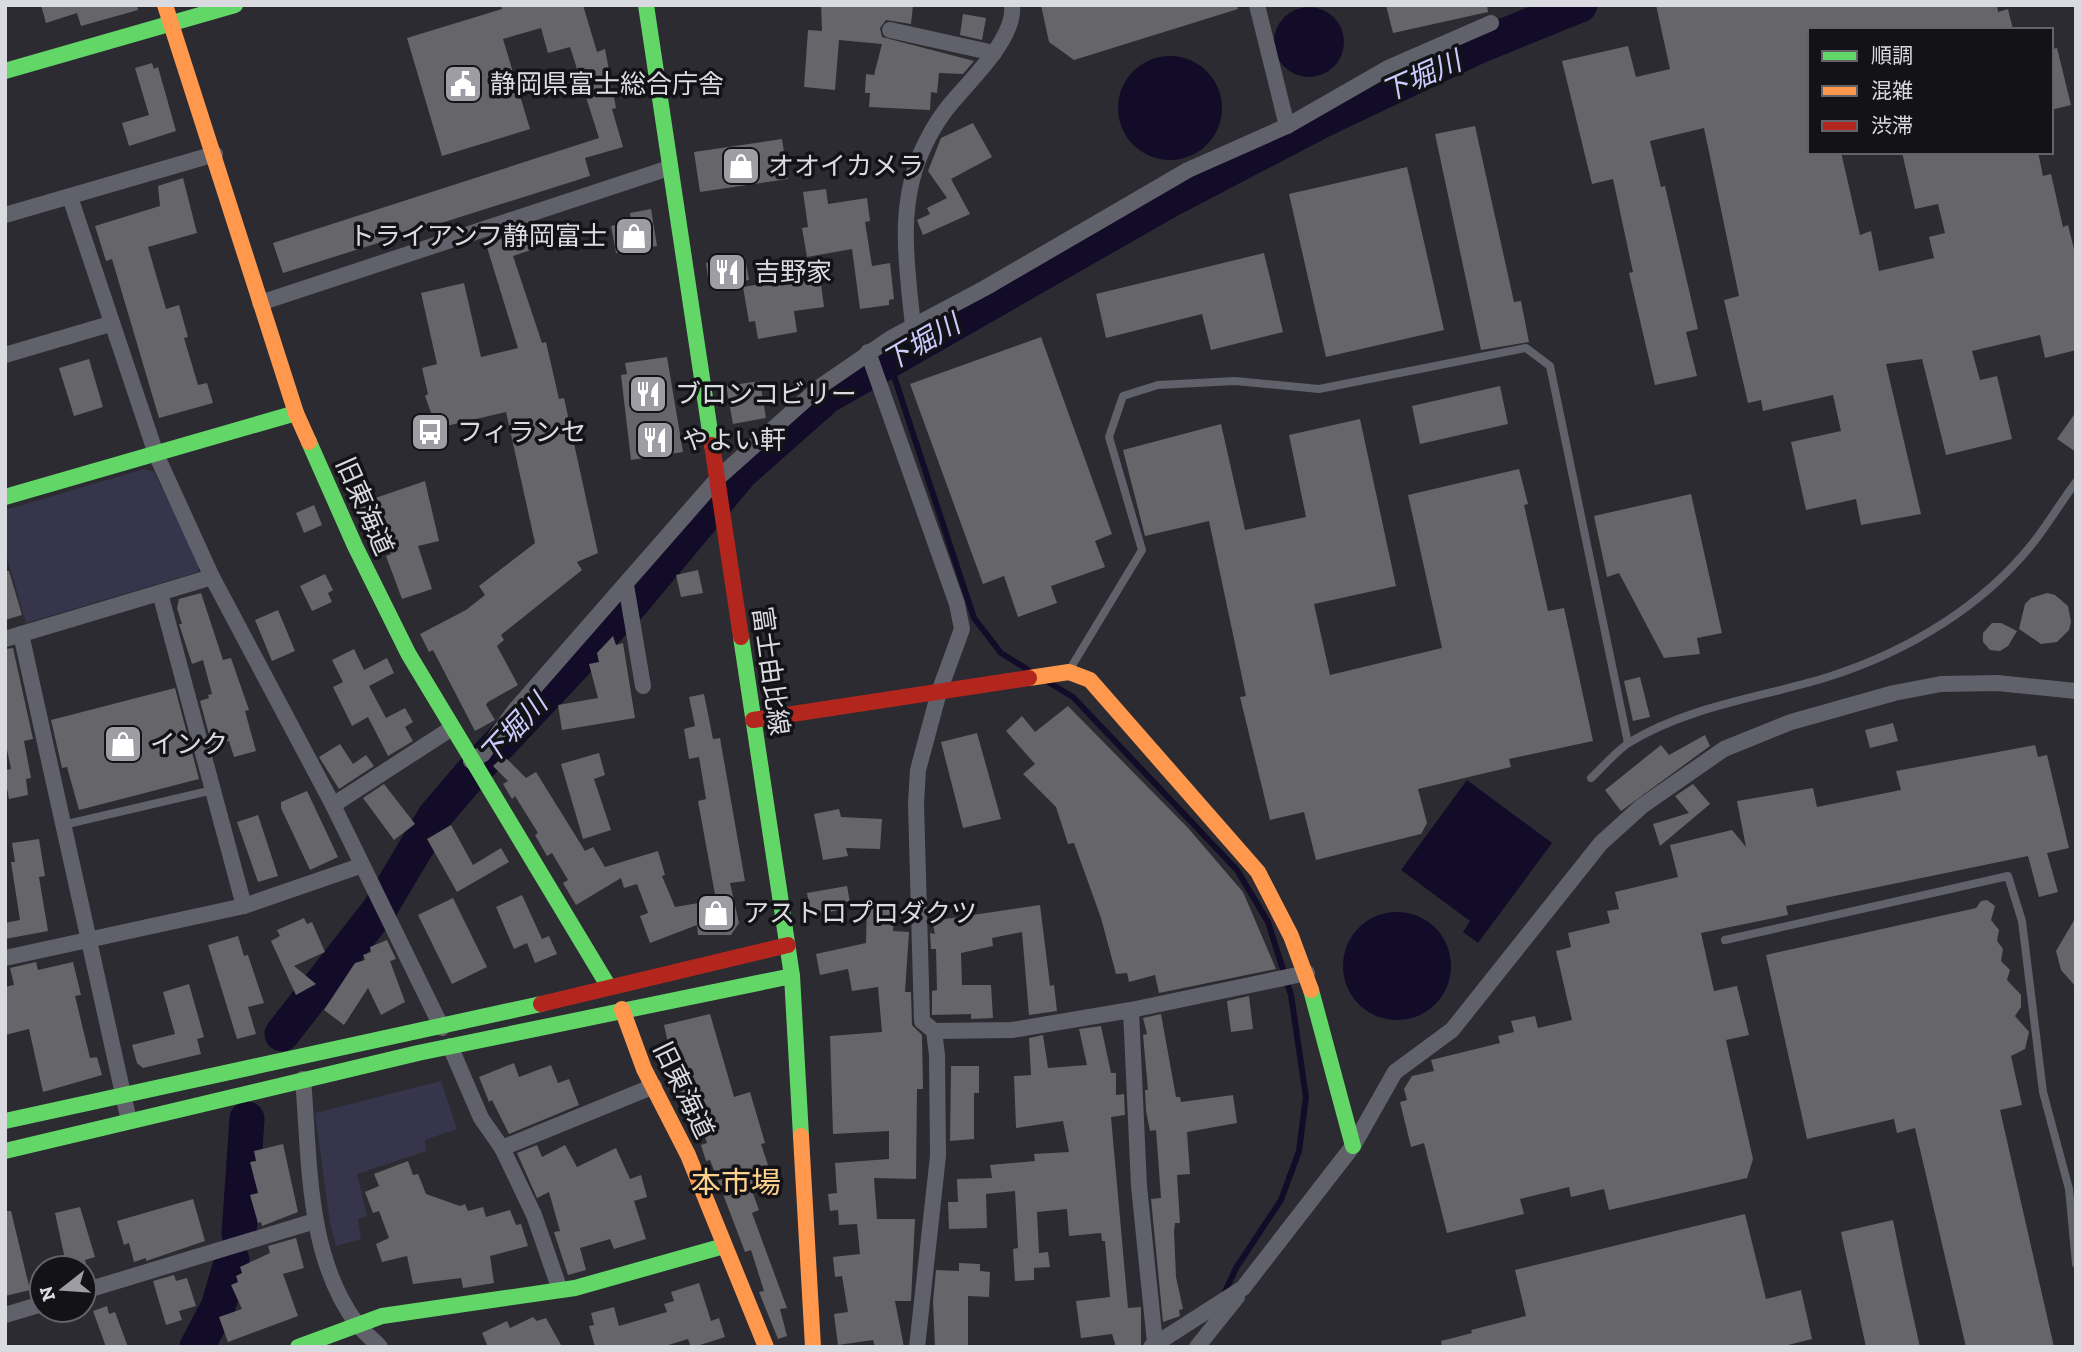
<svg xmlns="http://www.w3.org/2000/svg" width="2081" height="1352" font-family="'Zilla Slab','Noto Sans JP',serif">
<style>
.green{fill:#37354c}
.water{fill:#120c28}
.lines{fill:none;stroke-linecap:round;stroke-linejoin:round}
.stream{stroke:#120c28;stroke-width:6}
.river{stroke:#120c28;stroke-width:35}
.building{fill:#65656a}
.lane{stroke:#61616b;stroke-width:8}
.street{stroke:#61616b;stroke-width:16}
.fast{stroke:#63d668;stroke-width:16}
.slow{stroke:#ff974d;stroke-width:16}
.jam{stroke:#b3261e;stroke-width:16}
.labels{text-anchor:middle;stroke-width:7;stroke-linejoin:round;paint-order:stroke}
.poi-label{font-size:26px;fill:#dadae1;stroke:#121217;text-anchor:start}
.street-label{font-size:26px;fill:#dadae1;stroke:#121217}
.water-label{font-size:28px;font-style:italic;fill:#cdcbfe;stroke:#121217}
.quarter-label{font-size:30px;fill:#ffd18d;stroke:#121217}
</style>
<rect width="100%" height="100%" fill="#2b2b31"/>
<!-- green -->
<g class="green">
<path d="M144,469L154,472L199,561L198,572L26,623L5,550V510Z"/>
<path d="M441,1081L457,1129L425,1140L426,1151L357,1174L367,1216L358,1219L361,1239L336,1246L330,1223L315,1113Z"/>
</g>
<!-- water -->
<g class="water">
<circle cx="1309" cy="42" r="35"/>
<circle cx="1170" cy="108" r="52"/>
<path d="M1467,780L1552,843L1478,943L1463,932L1470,921L1401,870Z"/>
<circle cx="1397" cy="966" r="54"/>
</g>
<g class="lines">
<!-- stream -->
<g class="stream">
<path d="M888,358L974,618L1001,653L1030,671"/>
<path d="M1048,682L1073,697L1237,870L1268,922L1291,995L1306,1097L1299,1151L1281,1200L1236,1268L1224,1294"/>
</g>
<!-- river -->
<g class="river">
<path d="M282,1034L379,910L435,816L470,775L630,605L741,472L827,396L1168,201L1321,121L1479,46L1580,5"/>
<path d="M239,1234L247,1119"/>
<path d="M197,1347L218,1307L232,1260"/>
</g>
</g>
<!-- building -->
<g class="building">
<path d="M41,5H137L138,10L81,26L77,13L46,23Z"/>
<path d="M501,5H583L597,52L605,49L616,108L612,109L623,147L585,158L590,176L283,273L273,243L599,138L570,47L548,53L541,28L503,39L530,129L442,156L407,38L502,9Z"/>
<path d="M821,5H913L911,24L886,20L880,28L882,37L974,61L963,74L939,73L937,93L931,92L930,110L869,107L870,93H865L866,74L874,75L882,44L839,40L835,90L804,87L808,30L822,31Z"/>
<path d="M1041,5H1237L1238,9L1074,60L1049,42Z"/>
<path d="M1386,5H1487L1488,12L1393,33Z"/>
<path d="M1656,5H1997L1998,12L2008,9L2013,30H1810V152H1841L1860,235L1871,231L1879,271L1934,258L1929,237L1945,233L1938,204L1915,209L1902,152H2038L2043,176L2051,174L2063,227L2068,225L2076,257V350L2045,358L2040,335L1972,351L1980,380L1997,376L2012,439L1946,455L1922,359L1886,364L1921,514L1861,525L1856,499L1806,510L1791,442L1841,431L1833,395L1763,411L1761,400L1748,403L1724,300L1739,296L1704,128L1650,141L1661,187L1665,186L1698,329L1686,332L1697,376L1655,385L1629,273L1633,272L1613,179L1592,184L1562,61L1628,46L1636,77L1670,69Z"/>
<path d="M963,14L986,18L982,40L960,35Z"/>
<path d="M2057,48L2071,105L2051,110V49Z"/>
<path d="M152,63L154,69L158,67L176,131L129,146L122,123L149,115L135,68Z"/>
<path d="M973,123L992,157L951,179L970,214L923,235L917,220L930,214L927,208L947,198L928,171L941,138Z"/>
<path d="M1475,126L1514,302L1521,301L1529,342L1481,350L1435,134Z"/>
<path d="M782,139L788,179L700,192L694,152Z"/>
<path d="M1407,167L1444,330L1326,357L1289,194Z"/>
<path d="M183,178L197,233L148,247L166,309L179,305L188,337L184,338L198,385L207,383L213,403L159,418L112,259L106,261L95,226L160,206L158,186Z"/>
<path d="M826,189L828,204L867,198L870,221L865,222L872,266L890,263L894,299L889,300V305L860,309L852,249L807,257L802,228L808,227L803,192Z"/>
<path d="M651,209L657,246L616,253L611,226L631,222L630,213Z"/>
<path d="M527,230L534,249L513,256L542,343L546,342L559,399L564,398L598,553L577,562L582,570L501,635L504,640L497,646L518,685L488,702L486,705L495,720L475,731L433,650L429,652L420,634L466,610L485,595L479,586L535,543L506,412L442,427L434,421L425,396L428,394L422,368L437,364L421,293L464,283L481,357L518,348L486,244Z"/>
<path d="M1264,253L1283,332L1211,350L1202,314L1106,338L1096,294Z"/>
<path d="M745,257L749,280L709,286L706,263Z"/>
<path d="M819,269L824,307L794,311L797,332L758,339L755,321L749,322L743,287L803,277L802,271Z"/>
<path d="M1041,337L1112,534L1095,541L1105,567L1051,586L1057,603L1018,617L1004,576L983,584L910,384Z"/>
<path d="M667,357L683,452L631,460L621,375L627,374L625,363Z"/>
<path d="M89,359L103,407L74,416L59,368Z"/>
<path d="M760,381L766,418L733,424L726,386Z"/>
<path d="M1500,386L1508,424L1420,444L1412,406Z"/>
<path d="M2076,412V452L2057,439Z"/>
<path d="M1360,419L1396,586L1314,604L1330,675L1442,648L1408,495L1519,469L1528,504L1524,505L1548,611L1564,608L1593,741L1509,759L1511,767L1418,789L1427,823L1421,834L1316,860L1304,812L1270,820L1240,697L1246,696L1209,521L1145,536L1123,450L1221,424L1245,530L1306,517L1289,435Z"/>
<path d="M425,481L439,541L418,546L432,589L402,599L386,556L391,554L380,517L361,523L355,505Z"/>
<path d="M1691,494L1722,633L1697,638L1700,654L1664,658L1619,573L1607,577L1594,516Z"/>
<path d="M314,505L322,525L304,533L296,513Z"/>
<path d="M698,570L703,593L681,597L676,575Z"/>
<path d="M5,571H9L22,615L5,620Z"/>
<path d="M325,574L333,590L328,593L332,602L312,611L300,586Z"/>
<path d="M201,593L223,660L231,658L249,710L245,711L256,751L234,757L229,741L212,746L200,701L209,698L208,695L212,694L203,660L192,664L179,624H182L177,608L179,599Z"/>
<path d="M2047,593L2055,595L2068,606L2071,622L2069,630L2057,642L2041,644L2019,629L2025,604L2031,598Z"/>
<path d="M278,610L295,651L272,661L255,620Z"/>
<path d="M1992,623H2001L2017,631L2008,646L2000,651L1990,650L1983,642V633Z"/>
<path d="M613,636L616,645L623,643L635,718L562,730L558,705L598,698L589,664L599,662L597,653Z"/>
<path d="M13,648L33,739L24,741L31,778L26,779L28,795L9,799L5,777V770L11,769L5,740V649Z"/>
<path d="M354,649L364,670L387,658L394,673L369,686L386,718L405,708L413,722L405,727L413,741L388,756L368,717L352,726L333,687L343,682L332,660Z"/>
<path d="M1640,677L1650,717L1633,721L1624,681Z"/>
<path d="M175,688L199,779L79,810L67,767L62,768L51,720Z"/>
<path d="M704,694L713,739L720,738L745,881L730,883L739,923L731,935H698L697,925L650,943L640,916L648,913L637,884L624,888L621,878L576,905L563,883L568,880L552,853L547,856L535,835L538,833L515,796L512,799L503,784L508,781L493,766L504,756L526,778L536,772L585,851L593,847L605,867L658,851L665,875L662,876L675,907L716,900L698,801L706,799L699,757L689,759L684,729L695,726L689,697Z"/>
<path d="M1068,706L1188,828L1243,892L1276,969L1159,993L1155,975L1129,982L1127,973L1116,974L1101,918L1074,843L1068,844L1056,807L1023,774L1035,764L1006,731L1022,716L1035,732Z"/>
<path d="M1893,723L1898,741L1870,748L1865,730Z"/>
<path d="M977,733L1001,819L963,828L941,742Z"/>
<path d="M1705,735L1710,746L1621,811L1605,790L1661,745L1669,755Z"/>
<path d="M340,744L353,764L366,755L374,766L339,789L319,757Z"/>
<path d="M2035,745L2038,757L2047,755L2069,848L2047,853L2058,892L2039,897L2028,856L1786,906L1788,915L1701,933L1714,991L1737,986L1749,1035L1726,1040L1753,1159L1747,1178L1609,1210L1604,1189L1571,1197L1569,1187L1520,1199L1524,1214L1447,1233L1424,1143L1411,1147L1400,1102L1407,1100L1404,1089L1412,1076L1434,1071L1431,1060L1500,1043L1498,1036L1514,1032L1511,1021L1535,1016L1538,1028L1572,1020L1556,951L1571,947L1568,933L1610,923L1607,911L1619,909L1615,892L1678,877L1670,845L1732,830L1746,847L1737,801L1813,788L1817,807L1901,790L1896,771Z"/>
<path d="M599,753L605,775L594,779L611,830L583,839L561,764Z"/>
<path d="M384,784L415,824L394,840L363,798Z"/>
<path d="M1693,784L1710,804L1660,846L1653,824L1689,813L1675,796Z"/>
<path d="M307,791L338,857L310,870L281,808V802Z"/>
<path d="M839,809L841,817L882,819L880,849L846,848L848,856L823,860L814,814Z"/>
<path d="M258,815L278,876L258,882L237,822Z"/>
<path d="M451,825L473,865L501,848L509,862L457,892L427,839Z"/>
<path d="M39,839L45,876L39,877L48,931L5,939V923L20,920L11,862H15L12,843Z"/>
<path d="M847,886L851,908L811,915L807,893Z"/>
<path d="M522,895L542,939L549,936L557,954L535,963L527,943L514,949L496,907Z"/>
<path d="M453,898L487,967L452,984L418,915Z"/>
<path d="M1987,900L1995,906L1991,920L1999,930L1997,941L2003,949L2001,961L2010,970L2007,980L2021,995V1007L2015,1016L2029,1032L2025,1049L2011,1056L2022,1105L2000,1110L2054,1347H1966L1915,1128L1897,1133L1894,1119L1807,1139L1766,955L1976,908L1981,901Z"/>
<path d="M867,901L889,902V911H894L893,931L909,932L905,992H911L912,1025L922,1035L923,1089H917L916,1179L874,1178L877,1219H915L911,1301H895L904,1347H875L873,1340L838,1345L834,1314L848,1312L842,1276L835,1277L833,1257L860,1254L857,1224L839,1225L838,1210L830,1211L828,1194L837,1193L835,1163L889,1159V1131L833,1134L830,1036L882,1032L878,987L852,991L848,969L820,975L816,954L866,943Z"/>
<path d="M1040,905L1050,986L1054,985L1057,1011L1029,1015L1022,932L992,938L993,946L961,953L962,985H991L993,1018L971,1019V1014L932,1015V991L937,990L936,949H931L930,933L935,934L932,921Z"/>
<path d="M2076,917V987L2061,970L2056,951Z"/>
<path d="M304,918L307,924L312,922L325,952L294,966L316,984L296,995L271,941L280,936L277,930Z"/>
<path d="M238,936L244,956L248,955L264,1003L248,1007L256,1034L237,1039L208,945Z"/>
<path d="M387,940L396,959L390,961L405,1002L381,1015L368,988L344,1025L324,1010L355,963L365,960L363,955L371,952L370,947Z"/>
<path d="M36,962L38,970L73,962L81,995L75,996L90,1058L97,1057L102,1075L43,1092L29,1029L5,1035V987L14,985L10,968Z"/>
<path d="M189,984L204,1037L197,1039L201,1054L143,1068L137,1063L132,1045L175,1034L163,992Z"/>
<path d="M1249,996L1253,1029L1231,1032L1227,1001Z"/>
<path d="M710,1014L734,1097L750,1092L765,1143L761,1144L773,1180L751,1188L759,1210L752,1213L787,1308L780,1309L787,1336L778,1339L759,1292L764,1291L751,1250L745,1252L710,1160L706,1161L701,1145L707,1143L695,1105L683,1109L671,1071L665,1074L658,1057L670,1052L664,1025Z"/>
<path d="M1161,1014L1176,1097H1180L1181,1102L1233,1095L1237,1123L1187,1132L1190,1174L1177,1175L1180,1223H1175L1174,1232L1176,1277L1183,1309L1179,1310L1180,1316L1163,1322L1151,1199L1161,1198L1156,1130L1150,1131L1146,1111L1145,1090H1148L1143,1035L1147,1034L1143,1018Z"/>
<path d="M1101,1026L1111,1073H1116V1095L1124,1094L1125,1115L1111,1117L1128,1308L1141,1307V1347H1116L1112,1334L1081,1338L1076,1301L1110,1297L1105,1241H1102L1101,1233L1069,1236L1067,1209L1037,1212L1039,1253L1048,1252L1050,1267L1034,1268V1280L1015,1281L1013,1249L1018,1248L1015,1191L986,1194L987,1228L949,1229L948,1202H958L957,1179L992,1178L990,1165L1035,1161L1034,1154L1069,1152L1063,1121L1016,1128L1014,1076L1031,1075L1029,1038L1043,1035L1048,1068L1087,1065L1079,1029Z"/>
<path d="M514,1063L519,1077L551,1065L558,1083L569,1079L579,1105L509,1134L492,1100L489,1102L479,1077Z"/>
<path d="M951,1066H979V1093H974V1139L950,1141Z"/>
<path d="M283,1144L298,1212L262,1226L261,1222L258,1223L250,1195L258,1193L250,1162L256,1161L254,1151Z"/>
<path d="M537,1145L542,1157L565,1145L577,1167L616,1148L630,1179L641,1175L647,1197L634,1201L646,1239L614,1249L610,1239L580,1248L586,1270L568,1275L554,1232L560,1231L549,1192L537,1198L517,1153Z"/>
<path d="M408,1161L413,1175L418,1174L426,1194L460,1206L465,1204L468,1211L483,1207L486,1217L510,1210L516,1225L521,1224L528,1246L490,1256L494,1283L463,1288L461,1278L413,1284L407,1256L382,1262L376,1244L389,1238L379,1211L373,1213L365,1192L379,1186L374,1174Z"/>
<path d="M193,1199L205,1241L146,1261V1258L134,1262L129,1243L124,1245L117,1221Z"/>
<path d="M80,1207L95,1257L85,1260L87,1268H67L55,1213Z"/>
<path d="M5,1211H11L30,1290L5,1296Z"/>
<path d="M1745,1214L1766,1299L1801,1290L1812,1339L1780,1347H1442L1441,1341L1472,1333L1471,1330L1526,1316L1515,1270Z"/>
<path d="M1893,1220L1906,1284L1920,1347H1866L1841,1232Z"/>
<path d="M296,1238L304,1268L283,1274L298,1316L228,1342L219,1317L242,1309L231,1285L238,1282L236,1276L242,1273L240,1267L270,1253L268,1246Z"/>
<path d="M959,1263L980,1264V1271L990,1272L989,1297L968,1296V1347H935L933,1301L936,1270L959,1271Z"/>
<path d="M174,1275L176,1281L187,1278L196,1306L179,1311L182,1320L166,1325L153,1281Z"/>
<path d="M699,1283L711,1321L719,1318L725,1337L694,1347H691L688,1339L662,1347H595L589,1326L594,1325L591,1313L614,1307L619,1326L667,1312L664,1304L674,1301L671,1292Z"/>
<path d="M107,1306L109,1314L115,1312L128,1347H106L93,1311Z"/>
<path d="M533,1317L537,1321L546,1318L562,1347H488L482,1333L507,1321L510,1328Z"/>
</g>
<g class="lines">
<!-- lane -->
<g class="lane">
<path d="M1070,669L1142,550L1109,437L1123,396L1158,385L1235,381L1319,389L1526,348L1550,366L1628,743"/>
<path d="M1591,778C1603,767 1616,751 1630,742C1691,705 1765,697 1831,676C1908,651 1982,607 2033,543C2048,524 2061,502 2076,482"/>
<path d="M63,825L213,790"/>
<path d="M1725,940L2008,876L2022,921L2043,1092L2069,1189L2076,1264"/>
</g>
<!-- street -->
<g class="street">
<path d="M1257,5L1287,126"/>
<path d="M890,30L994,53"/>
<path d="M70,197L156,454L212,577L333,805L442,1028"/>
<path d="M5,215L215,154"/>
<path d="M260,303L669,168"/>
<path d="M913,326C907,267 897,209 921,153C927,139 936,123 945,111C964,85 1016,41 1012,5"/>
<path d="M868,352L957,604L962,629L939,692L918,770L916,804L922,1021L934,1031L937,1055L938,1156L917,1347"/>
<path d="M5,355L110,324"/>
<path d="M626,585L643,686"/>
<path d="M160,593L244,906"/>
<path d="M21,634L129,1121"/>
<path d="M5,639L212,577"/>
<path d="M471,761L483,754L515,710L718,478L821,386L891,338L985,288L1188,170L1287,126L1390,67L1491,23"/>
<path d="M333,805L452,728"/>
<path d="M5,958L244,906L360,866"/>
<path d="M1131,1010L1139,1186L1155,1343"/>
<path d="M934,1031L1012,1030L1131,1010L1307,973"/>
<path d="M450,1046L481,1118L502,1148L654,1086"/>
<path d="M303,1079C310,1160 306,1256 357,1324C363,1332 373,1339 380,1347"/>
<path d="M502,1148L534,1215L560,1290"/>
<path d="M84,1291L315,1221"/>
<path d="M5,1315L42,1304"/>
<path d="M1151,1347L1243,1288L1353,1146L1395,1072L1452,1030L1601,843L1642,806L1724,749L1791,722L1894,693L1941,684L1997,683L2076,691"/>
<path d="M1197,1347L1237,1297"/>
</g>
<!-- fast -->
<g class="fast">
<path d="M646,5L712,445"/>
<path d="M5,71L235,5"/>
<path d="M309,442L355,546L408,653L609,987"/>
<path d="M5,497L296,413"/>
<path d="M741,637L792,976L801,1136"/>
<path d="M1311,990L1353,1146"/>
<path d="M5,1121L541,1004"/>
<path d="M5,1151L418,1053L792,976"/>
<path d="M298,1347L382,1316L575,1288L724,1246"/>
</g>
<!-- slow -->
<g class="slow">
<path d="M165,5L296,413L309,442"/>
<path d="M1029,678L1069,672L1090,680L1258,872L1291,936L1311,990"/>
<path d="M622,1009L644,1069L688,1155L766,1347"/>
<path d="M801,1136L813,1347"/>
</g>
<!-- jam -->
<g class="jam">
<path d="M712,445L741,637"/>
<path d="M753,720L1029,678"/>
<path d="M541,1004L788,945"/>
</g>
</g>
<!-- icons -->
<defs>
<symbol id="civic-square" viewBox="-11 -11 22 22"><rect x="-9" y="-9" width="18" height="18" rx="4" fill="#9d9da3" stroke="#121217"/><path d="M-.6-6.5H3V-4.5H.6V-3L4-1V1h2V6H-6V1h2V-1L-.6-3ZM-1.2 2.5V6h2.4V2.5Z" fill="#fff"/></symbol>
<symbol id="shop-square" viewBox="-11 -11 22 22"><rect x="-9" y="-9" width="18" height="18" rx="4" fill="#9d9da3" stroke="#121217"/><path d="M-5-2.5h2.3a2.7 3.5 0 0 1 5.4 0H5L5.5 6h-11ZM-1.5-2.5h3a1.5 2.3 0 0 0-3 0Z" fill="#fff"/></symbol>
<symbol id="restaurant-square" viewBox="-11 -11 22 22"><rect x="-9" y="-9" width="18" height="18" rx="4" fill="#9d9da3" stroke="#121217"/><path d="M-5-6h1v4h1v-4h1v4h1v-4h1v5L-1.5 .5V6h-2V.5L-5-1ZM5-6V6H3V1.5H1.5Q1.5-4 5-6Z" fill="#fff"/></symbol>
<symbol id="bus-square" viewBox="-11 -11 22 22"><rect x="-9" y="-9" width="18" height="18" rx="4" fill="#9d9da3" stroke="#121217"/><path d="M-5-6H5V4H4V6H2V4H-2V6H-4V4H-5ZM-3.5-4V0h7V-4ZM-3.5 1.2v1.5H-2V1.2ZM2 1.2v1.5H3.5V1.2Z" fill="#fff"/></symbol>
</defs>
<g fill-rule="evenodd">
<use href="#civic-square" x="441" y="62" width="44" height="44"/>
<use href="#shop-square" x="719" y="144" width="44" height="44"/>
<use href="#shop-square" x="612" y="214" width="44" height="44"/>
<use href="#restaurant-square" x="705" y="250" width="44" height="44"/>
<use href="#restaurant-square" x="626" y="372" width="44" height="44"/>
<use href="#bus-square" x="408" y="410" width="44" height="44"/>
<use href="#restaurant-square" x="633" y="418" width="44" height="44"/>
<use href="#shop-square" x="101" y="722" width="44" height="44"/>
<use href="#shop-square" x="694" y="891" width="44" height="44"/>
</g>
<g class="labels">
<!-- poi labels -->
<g class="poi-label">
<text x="490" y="93">静岡県富士総合庁舎</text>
<text x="768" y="175">オオイカメラ</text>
<text x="607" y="245" text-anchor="end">トライアンフ静岡富士</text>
<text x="754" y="281">吉野家</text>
<text x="675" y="403">ブロンコビリー</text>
<text x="457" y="441">フィランセ</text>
<text x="682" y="449">やよい軒</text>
<text x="150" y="753">インク</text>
<text x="743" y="922">アストロプロダクツ</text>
</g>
<!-- street labels -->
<g class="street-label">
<text transform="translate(365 506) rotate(66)" y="9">旧東海道</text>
<text transform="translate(771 671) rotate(82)" y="9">富士由比線</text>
<text transform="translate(684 1090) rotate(64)" y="9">旧東海道</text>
</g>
<!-- water labels -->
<g class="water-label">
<text transform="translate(1421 76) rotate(-24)" y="10">下堀川</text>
<text transform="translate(921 342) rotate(-30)" y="10">下堀川</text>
<text transform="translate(513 729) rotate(-47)" y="10">下堀川</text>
</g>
<!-- quarter labels -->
<g class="quarter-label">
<text x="736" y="1193">本市場</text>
</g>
</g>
<!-- border -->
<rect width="2081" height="1352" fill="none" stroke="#dadae1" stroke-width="14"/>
<!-- legend -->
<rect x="1808" y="28" width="245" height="126" fill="#121217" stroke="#626268" stroke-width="2"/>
<rect x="1822" y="51" width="35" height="10" fill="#63d668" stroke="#626268" stroke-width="2"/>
<text x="1871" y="63" font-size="21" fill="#dadae1">順調</text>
<rect x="1822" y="86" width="35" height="10" fill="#ff974d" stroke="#626268" stroke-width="2"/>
<text x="1871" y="98" font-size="21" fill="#dadae1">混雑</text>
<rect x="1822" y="121" width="35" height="10" fill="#b3261e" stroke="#626268" stroke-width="2"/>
<text x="1871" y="133" font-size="21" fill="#dadae1">渋滞</text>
<!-- north arrow -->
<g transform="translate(63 1289) rotate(253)"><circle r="33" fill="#121217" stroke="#626268" stroke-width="2"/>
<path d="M0-5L12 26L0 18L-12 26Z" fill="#9d9da3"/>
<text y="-10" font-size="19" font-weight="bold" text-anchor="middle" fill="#dadae1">N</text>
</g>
</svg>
